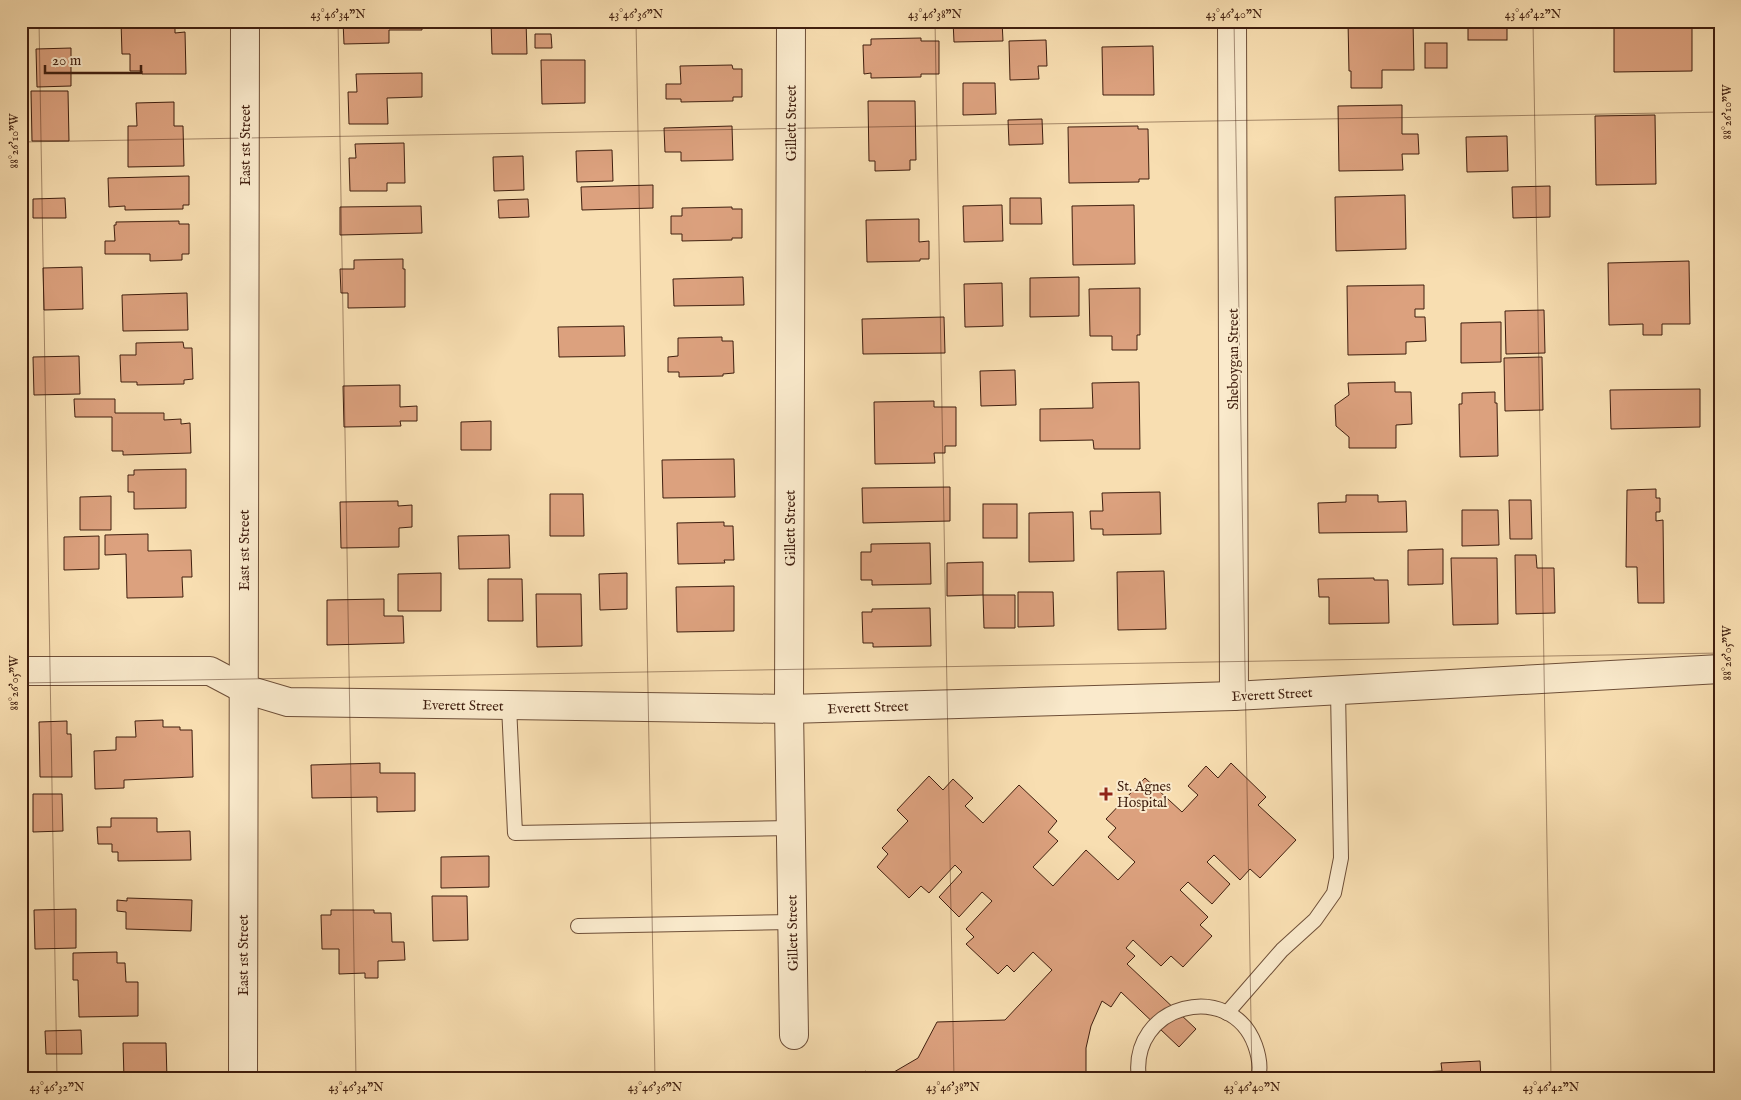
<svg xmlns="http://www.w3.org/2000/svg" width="1741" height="1100" font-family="'IM FELL English',serif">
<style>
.building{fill:#dca17e;stroke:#401f0f}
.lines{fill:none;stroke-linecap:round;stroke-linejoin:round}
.lane-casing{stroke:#6e4f38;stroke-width:16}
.street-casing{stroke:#6e4f38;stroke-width:30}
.lane{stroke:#faeacc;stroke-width:14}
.street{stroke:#faeacc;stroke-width:28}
.ticks{fill:none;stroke:#401f0f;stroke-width:1;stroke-opacity:0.45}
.poi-dot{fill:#8f2418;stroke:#faeacc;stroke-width:2}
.labels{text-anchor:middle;stroke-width:4;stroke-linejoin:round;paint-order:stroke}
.street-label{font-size:14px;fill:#401f0f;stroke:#faeacc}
.poi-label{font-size:14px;fill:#401f0f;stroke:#faeacc;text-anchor:start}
.neatline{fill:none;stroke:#401f0f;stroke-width:2}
.ticks-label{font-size:12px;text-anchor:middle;fill:#401f0f}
</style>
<rect width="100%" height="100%" fill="#f8deb1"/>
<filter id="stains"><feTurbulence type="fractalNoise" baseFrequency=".004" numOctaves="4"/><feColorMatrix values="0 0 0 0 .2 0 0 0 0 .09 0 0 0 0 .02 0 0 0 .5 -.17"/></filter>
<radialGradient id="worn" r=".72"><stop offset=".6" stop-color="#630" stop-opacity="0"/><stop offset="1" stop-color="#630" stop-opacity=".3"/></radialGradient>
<!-- building -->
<g class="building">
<path d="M121,21H175V33L185,32L186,74H142V71H130V54H122Z"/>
<path d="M343,21H422V30H389V43L344,44Z"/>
<path d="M491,21H526L527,54H492Z"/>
<path d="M953,21H1002L1003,41L954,42Z"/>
<path d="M1348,21H1413L1414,70H1382V88H1351V71H1349Z"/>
<rect x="1468" y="21" width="39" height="19"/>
<path d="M1614,21H1692V71L1614,72Z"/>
<path d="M535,34H551L552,48H535Z"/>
<path d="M921,38V41H939V74H921V77L871,78V73L864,74L863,45H871V39Z"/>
<path d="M1046,40L1047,66H1038L1039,79L1010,80L1009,41Z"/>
<rect x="1425" y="43" width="22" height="25"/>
<path d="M1153,46L1154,95H1103L1102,47Z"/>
<path d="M71,48V86L37,87L36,49Z"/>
<path d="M541,60H585V103L542,104Z"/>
<path d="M732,65L733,69H742V97H733V101L681,102V99H666V84H681L680,66Z"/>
<path d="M422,73V97L387,98L388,124H349L348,92H357L356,74Z"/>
<path d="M963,83H995L996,114L963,115Z"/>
<path d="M31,91H68L69,141H32Z"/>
<path d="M868,101H915L916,160H910V170L875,171V161H869Z"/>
<path d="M174,102V126H183L184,166L128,167V126H137L136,103Z"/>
<path d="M1402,105V134H1418L1419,154H1402L1403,170L1339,171L1338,106Z"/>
<path d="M1655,115L1656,184L1596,185L1595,116Z"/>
<path d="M1042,119L1043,144L1009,145L1008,120Z"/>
<path d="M732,126L733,160L681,161V152H665L664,128Z"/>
<path d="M1138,126V129H1148L1149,179H1139V182L1069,183L1068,127Z"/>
<path d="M1507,136L1508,171L1467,172L1466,137Z"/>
<path d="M404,143L405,183H387V191H350L349,158H356L355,144Z"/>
<path d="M612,150L613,181L577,182L576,151Z"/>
<path d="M523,156L524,190L494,191L493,157Z"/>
<path d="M189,176V205H183V209L125,210V206L109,207L108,178Z"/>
<path d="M653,185V208L582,210L581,187Z"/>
<path d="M1550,186V217L1513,218L1512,187Z"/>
<path d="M1405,195L1406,249L1336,251L1335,197Z"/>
<path d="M65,198L66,218H33V199Z"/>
<path d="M1010,198H1041L1042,224H1010Z"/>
<path d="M528,199L529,217L499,218L498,200Z"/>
<path d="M1002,205L1003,241L964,242L963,206Z"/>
<path d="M1134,205L1135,264L1073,265L1072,206Z"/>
<path d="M421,206L422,233L340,235V207Z"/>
<path d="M732,207V209H742V238H732V240L682,241V234H671V216H682V208Z"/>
<path d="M919,219V242L929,241V259H920V261L867,262L866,220Z"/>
<path d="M179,221V224H189V254H182V260L150,261V254H105V241H115L114,225H116V222Z"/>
<path d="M403,259V269H405V307L348,308V293H341L340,269H354V260Z"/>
<path d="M1689,261L1690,324H1662V335H1643V324L1609,325L1608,263Z"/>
<path d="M82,267L83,309L44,310L43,268Z"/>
<path d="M743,277L744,305L674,306L673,279Z"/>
<path d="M1079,277V316L1030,317V278Z"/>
<path d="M1002,283L1003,326L965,327L964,284Z"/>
<path d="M1424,285V309H1415V317H1425L1426,341L1406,342V354L1348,355L1347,286Z"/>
<path d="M1140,288V335H1137V350H1112V336H1090L1089,289Z"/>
<path d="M187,293L188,330L123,331L122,295Z"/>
<path d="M1544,310L1545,353L1506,354L1505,311Z"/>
<path d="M944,317L945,353L863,354L862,319Z"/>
<path d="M1501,322V362L1461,363V323Z"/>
<path d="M624,326L625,356L559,357L558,327Z"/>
<path d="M722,337V341H733L734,373L723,374V376L679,377V372H668V357L678,356V338Z"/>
<path d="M183,342L184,348H192L193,379L184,380V384L137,385V382H121L120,355H136V343Z"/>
<path d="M79,356L80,394L34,395L33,357Z"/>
<path d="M1542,357L1543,410L1505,411L1504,358Z"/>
<path d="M1015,370L1016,405L981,406L980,371Z"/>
<path d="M1139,382L1140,449H1094L1093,440L1040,441V409L1093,408L1092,383Z"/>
<path d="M1395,382V392H1411L1412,424L1396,425V448H1349V437L1336,426L1335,405L1349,395L1348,383Z"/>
<path d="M400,385V407L417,406V421H400L401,426L344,427L343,386Z"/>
<path d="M1700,389V427L1611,429L1610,390Z"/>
<path d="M1495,392V403H1497L1498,456L1460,457L1459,404H1462V393Z"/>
<path d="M74,399H115V413H164V420L181,419V424L190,423L191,453L123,455V451H112V417H75Z"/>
<path d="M934,401V407H956V446H945V453H934L935,463L875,464L874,402Z"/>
<path d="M491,421V450H461V422Z"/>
<path d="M734,459L735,497L663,498L662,460Z"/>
<path d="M186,469V508L134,509V492H128V475H134V470Z"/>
<path d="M950,487V521L863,523L862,488Z"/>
<path d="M1656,489V498H1660V512H1656V521L1663,520L1664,603H1638L1637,567H1626L1627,490Z"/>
<path d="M1160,492L1161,534L1103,535V529H1091L1090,511H1103L1102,493Z"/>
<path d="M550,494H583L584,536H550Z"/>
<path d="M1346,495H1378V502L1406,501L1407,532L1319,533L1318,503L1346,502Z"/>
<path d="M111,496V530H80V497Z"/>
<path d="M1509,500H1531L1532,539H1510Z"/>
<path d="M398,501V506L412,505V527L399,528V547L341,548L340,502Z"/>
<rect x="983" y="504" width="34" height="34"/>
<path d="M1462,510H1498L1499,545L1462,546Z"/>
<path d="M1073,512L1074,561L1029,562V513Z"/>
<path d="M724,522V526H733L734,560H724L725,563L678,564L677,523Z"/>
<path d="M21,530H27L28,595H21Z"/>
<path d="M148,534V551L191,550L192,577H182L183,597L127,598L126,554L105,555V535Z"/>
<path d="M509,535L510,568L459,569L458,536Z"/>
<path d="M99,536V569L64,570V537Z"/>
<path d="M930,543L931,584L872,585V580H861V552H871V544Z"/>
<path d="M1443,549V584L1408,585V550Z"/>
<path d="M1515,555H1536L1537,568H1554L1555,613L1516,614Z"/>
<path d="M1451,558H1497L1498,624L1453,625Z"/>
<path d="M983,562V595L947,596V563Z"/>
<path d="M1164,571L1166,629L1118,630L1117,572Z"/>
<path d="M441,573V611H398V574Z"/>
<path d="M627,573V609L600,610L599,574Z"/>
<path d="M1374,578V580H1388L1389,623L1329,624V597H1319L1318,579Z"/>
<path d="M488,579H522L523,621H488Z"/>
<path d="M734,586V631L677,632L676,587Z"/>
<path d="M1018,592H1053L1054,626L1018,627Z"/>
<path d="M536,594H581L582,646L537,647Z"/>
<path d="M983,595H1015V628H984Z"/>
<path d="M384,599V616H403L404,643L327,645V600Z"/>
<path d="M930,608L931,646L873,647V643H863L862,612H872V609Z"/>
<path d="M163,720V727H180V730H192L193,777L124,780V788L95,789L94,751L116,750V737H136L135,721Z"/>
<path d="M67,721V734H71L72,777H40L39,722Z"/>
<path d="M21,722H26L28,817L21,818Z"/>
<path d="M380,763V773H415V811L377,812V797L312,798L311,765Z"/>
<path d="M1231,763L1266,797L1258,805L1296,840L1260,878L1250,869L1240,880L1214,855L1207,862L1230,884L1212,904L1188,882L1180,890L1208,917L1200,925L1212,936L1183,967L1171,956L1161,966L1133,940L1126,948L1135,956L1127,964L1196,1029L1179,1047L1121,992L1111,1007L1102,1001L1091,1026L1086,1048V1079H882L918,1058L937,1022L1005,1020L1052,970L1033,952L1014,972L1007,965L998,974L966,944L974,937L966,929L992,901L982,892L959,917L939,897L962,872L955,865L929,893L921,886L909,898L877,867L888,854L882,848L908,821L897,810L929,776L943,790L953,779L973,798L965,806L983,823L1019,785L1057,821L1048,832L1058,841L1033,867L1053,886L1086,850L1118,880L1135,862L1108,837L1116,828L1106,819L1145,778L1182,812L1198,795L1188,786L1206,766L1218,778Z"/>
<path d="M33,794H62L63,831L33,832Z"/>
<path d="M111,818H157V832L190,831L191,860L118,861V852H112V844H98L97,827H111Z"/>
<path d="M489,856V887L441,888V857Z"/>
<path d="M432,896H467L468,940L433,941Z"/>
<path d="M127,898L192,900L191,931L126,929V912L117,911V900L127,901Z"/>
<path d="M76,909V948L35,949L34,910Z"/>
<path d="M331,910H374V913H391L392,942H404L405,960L378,961V978H365V973L339,974V949H322L321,915H331Z"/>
<path d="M117,952V963H125L126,982H138V1016L79,1017L78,980H73V953Z"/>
<path d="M81,1030L82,1054H46L45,1031Z"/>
<path d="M123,1043H166L167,1079H124Z"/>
<path d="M1480,1061L1481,1079H1379V1074L1442,1071L1441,1063Z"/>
<path d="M866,1071L870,1079H853Z"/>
</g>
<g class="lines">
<defs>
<g id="lane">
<path d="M509,706L515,833L791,828"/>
<path d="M578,926L792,922"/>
<path d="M1227,1013L1282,950L1315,920L1334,893L1341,858L1338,691"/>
<path d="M1139,1079C1128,1003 1231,979 1255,1045C1259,1056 1261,1068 1258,1079"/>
</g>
<g id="street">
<path d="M791,21L789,709L794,1035"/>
<path d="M1232,21L1234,696"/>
<path d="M21,671H210L244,689L288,702L789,709L1234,696L1720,669"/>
<path d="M243,1079L245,21"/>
</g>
</defs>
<!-- lane casing -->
<use href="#lane" class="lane-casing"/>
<!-- street casing -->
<use href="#street" class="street-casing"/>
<!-- lane -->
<use href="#lane" class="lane"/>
<!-- street -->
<use href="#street" class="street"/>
</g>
<!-- ticks -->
<path class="ticks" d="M39,21L57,1079M338,21L356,1079M636,21L655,1079M935,21L954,1079M1234,21L1252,1079M1533,21L1551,1079M21,142L1720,112M21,683L1720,653"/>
<!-- markers -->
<path class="poi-dot" d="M1103.5 786.5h5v5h5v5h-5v5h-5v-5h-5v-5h5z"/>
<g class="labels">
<!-- street labels -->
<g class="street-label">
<text transform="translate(791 123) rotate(-90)" y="5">Gillett Street</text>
<text transform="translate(245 145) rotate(-90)" y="5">East 1st Street</text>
<text transform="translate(1233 359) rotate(-90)" y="5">Sheboygan Street</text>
<text transform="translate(790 528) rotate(-90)" y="5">Gillett Street</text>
<text transform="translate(244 550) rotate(-90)" y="5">East 1st Street</text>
<text transform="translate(1272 694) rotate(-3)" y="5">Everett Street</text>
<text transform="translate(463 705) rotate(1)" y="5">Everett Street</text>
<text transform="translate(868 707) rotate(-2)" y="5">Everett Street</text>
<text transform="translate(792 933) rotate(-91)" y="5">Gillett Street</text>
<text transform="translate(243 955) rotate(-90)" y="5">East 1st Street</text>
</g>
<!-- poi labels -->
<g class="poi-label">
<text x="1117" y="791">St. Agnes<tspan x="1117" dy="16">Hospital</tspan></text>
</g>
</g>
<!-- margin -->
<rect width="1741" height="1100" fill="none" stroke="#f8deb1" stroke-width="55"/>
<!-- scale -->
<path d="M45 65v8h96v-8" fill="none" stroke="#401f0f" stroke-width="2.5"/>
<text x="52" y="65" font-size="15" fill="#401f0f" stroke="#faeacc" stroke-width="4" paint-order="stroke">20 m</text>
<rect x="28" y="28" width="1686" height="1044" class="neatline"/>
<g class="ticks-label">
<text x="338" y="18">43°46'34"N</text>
<text x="636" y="18">43°46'36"N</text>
<text x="935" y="18">43°46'38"N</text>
<text x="1234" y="18">43°46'40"N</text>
<text x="1533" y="18">43°46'42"N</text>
<text transform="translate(1727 112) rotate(-90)" y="4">88°26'10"W</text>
<text transform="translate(14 141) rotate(-90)" y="4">88°26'10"W</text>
<text transform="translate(1727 653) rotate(-90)" y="4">88°26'05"W</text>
<text transform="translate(14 683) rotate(-90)" y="4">88°26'05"W</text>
<text x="57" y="1091">43°46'32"N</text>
<text x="356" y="1091">43°46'34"N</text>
<text x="655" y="1091">43°46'36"N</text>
<text x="953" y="1091">43°46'38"N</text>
<text x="1252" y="1091">43°46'40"N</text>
<text x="1551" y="1091">43°46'42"N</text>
</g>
<rect width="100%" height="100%" filter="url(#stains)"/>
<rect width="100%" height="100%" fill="url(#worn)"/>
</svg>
